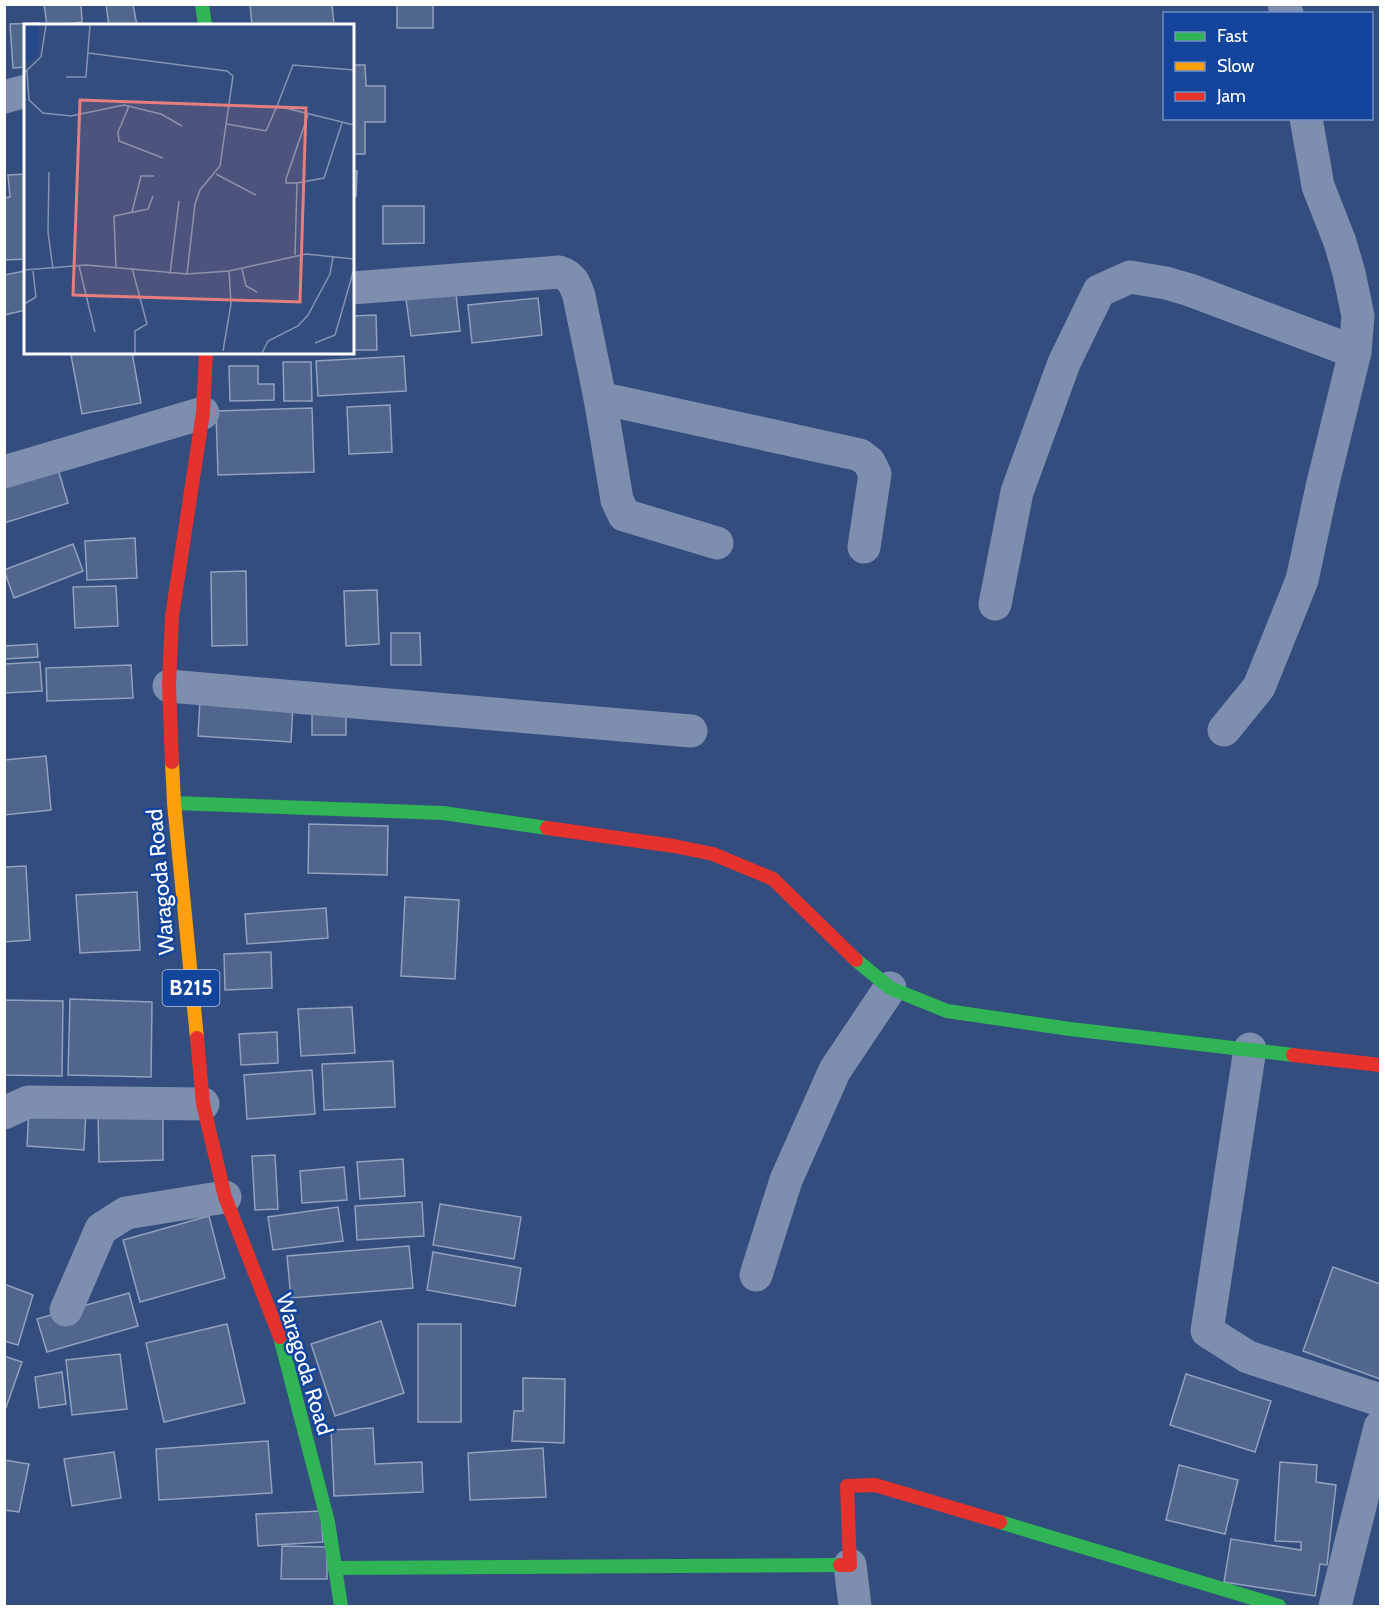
<svg xmlns="http://www.w3.org/2000/svg" width="1385" height="1611" font-family="Cabin,sans-serif">
<style>
.building{fill:#50668c;stroke:#92a1bc;stroke-width:1.5}
.lines{fill:none;stroke-linecap:round;stroke-linejoin:round}
.street{stroke:#7d8eaf;stroke-width:33}
.fast{stroke:#30b455;stroke-width:14}
.slow{stroke:#ff9f0a;stroke-width:14}
.jam{stroke:#e5322d;stroke-width:14}
.labels{text-anchor:middle;stroke-width:5;stroke-linejoin:round;paint-order:stroke}
.shield{fill:#13459d;stroke:#b8c7e2;stroke-width:1.5}
.shield-label{font-size:21px;font-weight:bold;fill:#fff}
.street-label{font-size:22px;fill:#fff;stroke:#13459d}
.inset-road{fill:none;stroke:#8494b2;stroke-width:1.5}
.view{fill:#e67e7e;fill-opacity:0.15;stroke:#e67e7e;stroke-width:3}
.inset-edge{fill:none;stroke:#fff;stroke-width:3}
</style>
<rect width="100%" height="100%" fill="#324d7e"/>
<!-- building -->
<g class="building">
<path d="M44,4H81L82,22L47,26Z"/>
<path d="M106,4H133L137,26H109Z"/>
<path d="M250,4H332L334,25L252,26Z"/>
<rect x="397" y="4" width="36" height="24"/>
<path d="M39,23L40,26H26V67L13,68L10,24Z"/>
<path d="M352,65H365L366,86H385V122H365V154H352Z"/>
<path d="M352,171H357L356,196H352Z"/>
<path d="M26,174V259L4,260V198L10,197L8,175Z"/>
<path d="M383,206H424V243L383,244Z"/>
<path d="M25,271L26,310L4,315V275Z"/>
<path d="M456,294L460,331L411,336L406,299Z"/>
<path d="M538,298L542,335L472,343L468,305Z"/>
<path d="M376,315L377,350H352V316Z"/>
<path d="M85,352H132L141,403L82,414L71,355Z"/>
<path d="M404,356L406,391L318,396L316,361Z"/>
<path d="M283,362H311L312,401H284Z"/>
<path d="M229,366H258V384H274V400L230,401Z"/>
<path d="M390,405L392,452L349,454L347,407Z"/>
<path d="M312,408L314,472L218,475L216,411Z"/>
<path d="M58,469L68,503L4,523V485Z"/>
<path d="M135,538L137,578L87,580L85,541Z"/>
<path d="M73,544L83,571L14,598L4,570Z"/>
<path d="M246,571L247,645L212,646L211,572Z"/>
<path d="M116,586L118,626L75,628L73,587Z"/>
<path d="M377,590L379,644L346,646L344,591Z"/>
<path d="M391,633H420L421,665H391Z"/>
<path d="M37,644L38,657L4,659V646Z"/>
<path d="M40,662L42,691L4,693V664Z"/>
<path d="M131,665L133,698L47,701L46,668Z"/>
<path d="M200,699L293,704L291,742L198,736Z"/>
<rect x="312" y="712" width="34" height="23"/>
<path d="M46,756L51,810L4,815V760Z"/>
<path d="M309,824L388,826L387,875L308,873Z"/>
<path d="M26,866L30,940L4,942V867Z"/>
<path d="M137,892L140,950L80,953L76,895Z"/>
<path d="M405,897L459,900L455,979L401,976Z"/>
<path d="M326,908L328,938L247,944L245,914Z"/>
<path d="M271,952L272,988L225,990L224,954Z"/>
<path d="M70,999L152,1002L151,1077L68,1075Z"/>
<path d="M4,1000L63,1001L62,1076L4,1075Z"/>
<path d="M352,1007L355,1053L301,1056L298,1009Z"/>
<path d="M277,1032L278,1063L241,1065L239,1034Z"/>
<path d="M393,1061L395,1107L324,1110L322,1064Z"/>
<path d="M312,1070L315,1114L247,1119L244,1075Z"/>
<path d="M29,1106L86,1110L84,1150L27,1146Z"/>
<path d="M163,1113V1160L99,1162L98,1114Z"/>
<path d="M275,1155L278,1209L255,1210L252,1156Z"/>
<path d="M403,1159L405,1196L360,1199L357,1162Z"/>
<path d="M344,1167L347,1200L302,1203L300,1171Z"/>
<path d="M422,1202L424,1236L357,1240L355,1206Z"/>
<path d="M440,1204L521,1217L514,1259L433,1245Z"/>
<path d="M338,1207L343,1241L273,1250L268,1217Z"/>
<path d="M209,1216L225,1278L140,1302L123,1240Z"/>
<path d="M409,1246L413,1288L291,1298L287,1256Z"/>
<path d="M433,1252L521,1268L515,1306L427,1290Z"/>
<path d="M1333,1267L1380,1284V1379L1303,1351Z"/>
<path d="M4,1284L33,1295L18,1345L4,1341Z"/>
<path d="M129,1293L138,1326L47,1352L37,1319Z"/>
<path d="M381,1321L404,1393L335,1416L311,1344Z"/>
<path d="M227,1324L245,1403L164,1422L146,1343Z"/>
<rect x="418" y="1324" width="43" height="98"/>
<path d="M120,1354L127,1409L72,1415L66,1360Z"/>
<path d="M4,1356L22,1362L4,1413Z"/>
<path d="M62,1372L66,1404L39,1408L35,1377Z"/>
<path d="M1186,1374L1271,1401L1255,1452L1170,1425Z"/>
<path d="M523,1378L565,1379L564,1443L512,1441L514,1411H523Z"/>
<path d="M373,1428L375,1464L422,1462L423,1492L334,1496L331,1430Z"/>
<path d="M268,1441L272,1493L159,1500L156,1449Z"/>
<path d="M543,1448L546,1497L470,1500L468,1453Z"/>
<path d="M114,1452L121,1498L72,1506L64,1459Z"/>
<path d="M4,1460L29,1464L19,1512L4,1510Z"/>
<path d="M1280,1462L1317,1465L1316,1482L1336,1485L1327,1565L1320,1564L1315,1596L1224,1582L1231,1539L1301,1550V1542L1275,1541Z"/>
<path d="M1179,1465L1238,1480L1225,1534L1166,1520Z"/>
<path d="M321,1511L323,1542L258,1546L256,1514Z"/>
<path d="M282,1546L327,1547V1579H281Z"/>
</g>
<g class="lines">
<!-- street -->
<g class="street">
<path d="M1284,4L1287,14"/>
<path d="M4,97L26,91"/>
<path d="M352,288L559,272C572,276 575,284 579,296L600,398L617,500L624,515L717,543"/>
<path d="M600,398L860,455L869,462L875,474L864,547"/>
<path d="M4,472L203,413"/>
<path d="M995,604L1017,492L1064,363L1099,291L1130,277L1166,283L1190,290L1355,352"/>
<path d="M169,686L691,731"/>
<path d="M1224,730L1259,687L1302,580L1322,487L1355,352L1358,316L1349,273L1340,242L1318,186L1306,118"/>
<path d="M1250,1049L1207,1331L1248,1357L1380,1400"/>
<path d="M4,1113L28,1102L203,1104"/>
<path d="M756,1275L786,1180L835,1070L890,988"/>
<path d="M66,1310L101,1229L126,1213L225,1197"/>
<path d="M850,1565L855,1606"/>
<path d="M1335,1606L1380,1427"/>
</g>
<!-- fast -->
<g class="fast">
<path d="M202,4L205,26"/>
<path d="M174,803L443,813L547,828"/>
<path d="M856,960L890,988L947,1011L1070,1029L1293,1055"/>
<path d="M280,1337L328,1522L341,1606"/>
<path d="M1000,1522L1279,1606"/>
<path d="M335,1568L840,1565"/>
</g>
<!-- slow -->
<path class="slow" d="M172,762L174,803L197,1038"/>
<!-- jam -->
<g class="jam">
<path d="M172,762L169,686L172,616L203,413L206,352"/>
<path d="M547,828L674,846L713,854L773,879L856,960"/>
<path d="M197,1038L203,1104L225,1197L280,1337"/>
<path d="M1293,1055L1380,1065"/>
<path d="M840,1565H850L847,1486L875,1485L1000,1522"/>
</g>
</g>
<g class="labels">
<!-- shield labels -->
<rect class="shield" x="162.5" y="970" width="57" height="36" rx="4.5"/>
<g class="shield-label">
<text x="191" y="995">B215</text>
</g>
<!-- street labels -->
<g class="street-label">
<text transform="translate(160 882) rotate(-95)" y="8">Waragoda Road</text>
<text transform="translate(305 1364) rotate(73)" y="8">Waragoda Road</text>
</g>
</g>
<!-- overview -->
<g transform="translate(24 24)">
<rect width="330" height="330" fill="#324d7e"/>
<path d="M0,1H14V29L5,39L0,38Z" fill="#25498a"/>
<path class="inset-road" d="M64,29L203,47L209,52L196,142L176,166L171,180L163,250M3,47L5,76L19,89L47,92L100,81L137,90L158,102M1,48L17,33L22,1M42,53H62L66,1M105,82L94,108L95,117L139,134M253,82L269,41L330,46M203,100L242,107L253,82L330,101M25,148L24,208L29,245M192,150L232,171M273,159L300,154L318,99M108,188L117,152H130M271,231L273,159H262V155L284,91M55,242L71,308M92,243L90,192L124,185L129,172M108,244L123,300L111,307V329M218,245L222,262L233,268M0,246L62,241L163,250L205,247L282,230L330,235M146,250L155,177M0,280L12,273L9,247M291,319L311,311L330,245M199,327L207,280L205,247M238,329L244,317L274,302L284,291L306,250L309,233"/>
<path class="view" d="M56,76L282,84L276,278L49,271Z"/>
<rect width="330" height="330" class="inset-edge"/>
</g>
<!-- border -->
<rect width="1385" height="1611" fill="none" stroke="#ffffff" stroke-width="12"/>
<!-- legend -->
<rect x="1163" y="12" width="210" height="108" fill="#13459d" stroke="#718fc4" stroke-width="1.5"/>
<rect x="1175" y="32" width="30" height="9" fill="#30b455" stroke="#718fc4" stroke-width="1.5"/>
<text x="1217" y="42" font-size="18" fill="#ffffff">Fast</text>
<rect x="1175" y="62" width="30" height="9" fill="#ff9f0a" stroke="#718fc4" stroke-width="1.5"/>
<text x="1217" y="72" font-size="18" fill="#ffffff">Slow</text>
<rect x="1175" y="92" width="30" height="9" fill="#e5322d" stroke="#718fc4" stroke-width="1.5"/>
<text x="1217" y="102" font-size="18" fill="#ffffff">Jam</text>
</svg>
